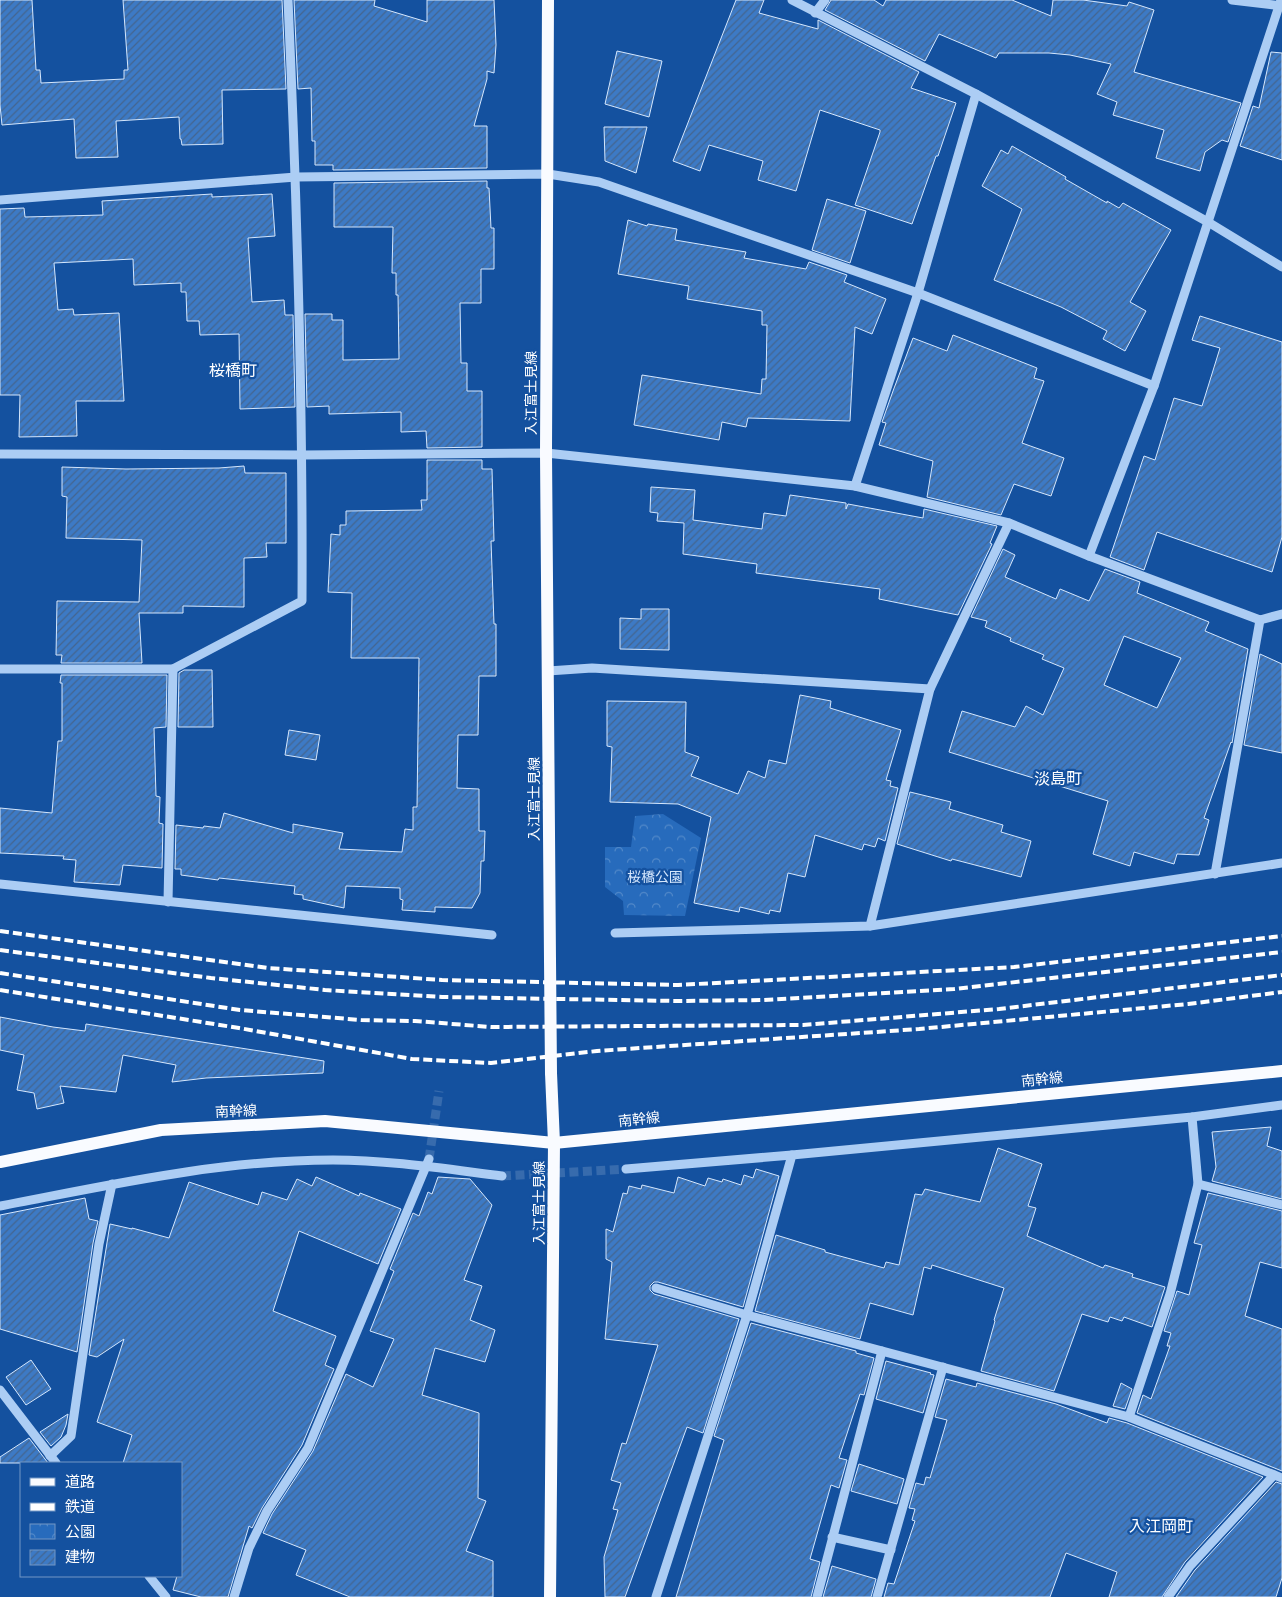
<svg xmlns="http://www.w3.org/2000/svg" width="1282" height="1597" font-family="Signika,'Noto Sans JP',sans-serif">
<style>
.park{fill:url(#park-crowns)}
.building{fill:url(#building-hatch);stroke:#d5e7fd;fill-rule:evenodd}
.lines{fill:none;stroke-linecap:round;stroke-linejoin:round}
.minor-tunnel{stroke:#376bad;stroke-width:9;stroke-dasharray:9 4.5;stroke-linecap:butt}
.minor{stroke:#accdf4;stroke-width:9}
.major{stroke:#f9fbff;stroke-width:12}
.rail{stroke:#fff;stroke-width:4;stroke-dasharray:9 4;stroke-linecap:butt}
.major-bridge{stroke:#f9fbff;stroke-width:12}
.labels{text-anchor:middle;stroke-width:4.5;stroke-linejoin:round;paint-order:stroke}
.street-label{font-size:14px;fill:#fff;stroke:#14519f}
.park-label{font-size:14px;fill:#d5e7fd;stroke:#14519f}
.quarter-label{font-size:16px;fill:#fff;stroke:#14519f}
</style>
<defs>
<pattern id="park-crowns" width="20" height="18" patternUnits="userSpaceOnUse" patternTransform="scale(1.25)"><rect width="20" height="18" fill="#276bbc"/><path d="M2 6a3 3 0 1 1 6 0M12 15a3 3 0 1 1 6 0" fill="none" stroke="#5289c9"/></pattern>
<pattern id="building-hatch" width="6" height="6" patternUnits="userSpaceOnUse" patternTransform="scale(1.25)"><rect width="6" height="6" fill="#3d7ac5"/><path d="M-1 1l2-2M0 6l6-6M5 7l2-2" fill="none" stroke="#44658f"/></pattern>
</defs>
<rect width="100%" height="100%" fill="#14519f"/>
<!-- park -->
<path class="park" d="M663,814L701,838L685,916L624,915L623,901L605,887V847H631L635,816Z"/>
<!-- building -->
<g class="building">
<path d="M0,0H32L36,70H40L41,83L124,79V70H128L123,0H282L286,89L222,90L223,144L182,145L181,139H180L179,117L116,121L118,157L76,158L74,119L2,125L0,105Z"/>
<path d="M294,0H375L374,6L427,22V0H494L496,45L494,73L487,71V79L474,126H487V168L333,170V165H315V141H312L311,88L298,89Z"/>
<path d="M736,0H764L759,13L818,29V20L919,72L911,88L956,103L938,156H936L912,224L855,205L880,132V130L820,110L796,191L758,180L763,161L709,145L700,171L673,161Z"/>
<path d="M831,0H874L883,6L886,0H1012L1051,16L1053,0H1083L1127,6L1129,2L1154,10L1134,72L1241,103L1228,142L1222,140L1205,152L1200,171L1156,158L1164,130L1113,115L1117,102L1097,94L1111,64L1070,55L1049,53H999L996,58L939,34L925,61L825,10Z"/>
<path d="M617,51L662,61L649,117L605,104Z"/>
<path d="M1271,52L1282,53V160L1240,146L1253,106L1259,108Z"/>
<path d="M604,127H647L636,173L605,161Z"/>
<path d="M1012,146L1066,177L1065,179L1107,203V201L1119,208L1123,203L1171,230L1130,302L1146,311L1125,351L1103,339L1107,331L1061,307L994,280L1022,209L982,186L1001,150L1008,154Z"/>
<path d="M487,181V188H489L491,228H494V269H481V303H460L461,363H467V391H482V447L427,448L426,431L401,432V412L329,414V406L307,407L305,314H332V320H343V360L399,359L398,295H396V273H392L393,227H334V183Z"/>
<path d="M212,194V197L272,194L275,236L248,238L252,302L284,300L285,315H293L295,407L240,409L239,334L200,335L199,321H187L186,292H181V283L134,285L133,259L54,263L58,310L73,309L74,315L119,313L124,401H76L77,436L19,437L20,395H0V209L24,208L25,217L103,215L102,201Z"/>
<path d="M827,199L866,211L850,263L812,250Z"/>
<path d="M628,220L647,226L648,224L677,229L675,240L746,252L744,258L806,269L809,262L847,275L844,282L886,299L872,334L855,327L850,421L748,418L746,427L722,422L719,440L634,425L642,375L761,394L762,379H766L767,325H762V311L687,299L689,286L618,274Z"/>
<path d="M1200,316L1282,342V537L1272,572L1157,532L1144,570L1110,557L1144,456L1155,460L1174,398L1202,406L1220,348L1192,340Z"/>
<path d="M953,335L1037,368L1034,378L1044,381L1022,443L1064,458L1051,496L1014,484L1001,515L927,497L933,461L879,445L886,423L882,422L893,391L913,338L947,351Z"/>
<path d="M427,460H482V469H492L494,541H491L494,624H496V676H479L478,735H458L457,788L479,789V831H485L484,861H481L480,893L472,908L435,907V912L402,910L403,900L400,899V888L346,886L344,908L303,899V895L294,894L295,886L219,878L218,880L181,875V869H175L176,825L203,828L204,826L220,828L224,813L293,833V824L343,833L339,849L402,852L405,829L413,830V807H417L419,658H351L352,593L328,592L331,534L340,535V525H346V511L422,510L421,500H427Z"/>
<path d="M244,466L245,473H286V543H266L267,557L244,558V607L183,606V613H139L142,663H61L62,655H56L57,601L139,602L142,540L66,538L67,497L62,496V467L126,469L219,468Z"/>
<path d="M651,487L695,490L693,520L762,529L764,513L786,516L790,495L846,503V509L848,504L923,518L924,509L997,526L990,543L992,544L958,615L879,599L880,589L756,573L757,564L683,554L684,523L657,521L658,513L650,512Z"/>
<path d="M1003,549L1015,555L1005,577L1056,599L1060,589L1089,601L1105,569L1140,582L1137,593L1209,622L1205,631L1248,649L1232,743L1231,742L1204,818L1209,820L1199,855L1177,854L1174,864L1134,852L1130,866L1093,854L1108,801L949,752L962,711L1015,727L1026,706L1043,715L1064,668L1042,659L1044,655L1010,641L1011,638L985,627L987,621L971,617ZM1124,636L1181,658L1157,708L1104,685Z"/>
<path d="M641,609H669V650L620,649V618L641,619Z"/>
<path d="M1260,654L1282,664V753L1244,745Z"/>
<path d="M184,670H212L213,727H178L179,673Z"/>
<path d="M61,675H167L166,727L154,728L156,796L160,797L159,823L163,824L162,868L123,865L120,885L74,882L76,860L63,859L64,856L0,853V808L52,813L58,741H62V683H60Z"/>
<path d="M800,695L831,701L830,708L901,730L886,780L891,781L890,786L898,788L885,841L878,838L875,847L864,844L862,850L815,835L805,877L788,873L780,912L770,910L769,914L740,907L739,912L694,903L711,817L678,804L610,802L612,747L607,746V701L686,702L685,752L699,757L691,776L738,794L748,771L765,778L769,760L786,764Z"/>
<path d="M289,730L320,735L316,760L285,755Z"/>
<path d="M910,792L951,802L949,809L1003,825L1001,832L1031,841L1021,877L952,859L951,861L897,844Z"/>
<path d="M0,1017L53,1027L85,1031L86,1024L324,1061L323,1073L206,1078L172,1082L176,1065L123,1055L116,1092L60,1086L64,1103L37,1109L34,1093L17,1090L24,1055L0,1050Z"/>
<path d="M1271,1127L1267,1146L1282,1151V1199L1212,1181L1216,1167L1212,1132Z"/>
<path d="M998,1148L1042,1164L1028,1206L1036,1208L1027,1236L1103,1268L1105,1265L1133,1274L1132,1277L1165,1287L1152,1327L1124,1317L1122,1321L1110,1317L1108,1322L1082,1314L1054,1391L981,1371L995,1321L994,1320L1004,1288L932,1265L931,1269L924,1267L913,1315L870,1303L860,1339L755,1311L776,1235L825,1250V1252L884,1268L886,1262L899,1265L915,1194L922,1195L925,1189L980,1202Z"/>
<path d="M756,1169L779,1176L743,1307L658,1282H654L650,1286V1290L654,1294L739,1319L703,1433L687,1427L625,1597H605L604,1557L618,1510L613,1509L621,1483L611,1480L622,1443L626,1444L658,1345L605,1339L612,1262L606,1259V1229L613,1232L623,1193L627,1194L629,1186L641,1189L642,1185L674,1193L678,1177L705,1186L708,1178L722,1182L723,1179L741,1185L744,1175L753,1178Z"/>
<path d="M316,1177L359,1196L360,1193L401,1209L378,1264L299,1231L273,1311L336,1336L325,1365L334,1369L302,1445L262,1508L252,1528L249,1526L228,1597H201L173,1590L177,1576H181V1463H123L132,1435L97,1422L124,1339L97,1357L89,1355L110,1224L132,1229V1228L169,1238L189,1182L258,1205L262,1192L287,1200L297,1179L312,1186Z"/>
<path d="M438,1177L470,1179L492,1205L464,1280L482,1286L470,1320L495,1330L485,1362L435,1348L422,1395L479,1413L478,1498L486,1501L466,1551L493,1561V1597H350L296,1575L306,1550L263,1533L272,1514L313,1451L346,1374L373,1387L394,1339L370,1331L394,1271L390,1269L413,1213L419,1216L428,1192L432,1194Z"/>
<path d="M1208,1193L1282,1211V1268L1260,1262L1245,1316L1282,1329V1471L1137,1413L1143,1395L1151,1399L1170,1346H1167L1171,1333L1164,1331L1177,1291L1189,1295L1202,1245L1194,1243Z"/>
<path d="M85,1198L89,1219L98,1221L93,1243L77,1352L0,1329V1215Z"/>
<path d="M751,1323L856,1351V1353L874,1358L864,1395L860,1394L839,1458L847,1460L839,1488L831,1485L810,1559L820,1562L811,1597H676L724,1440L714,1436Z"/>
<path d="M31,1360L51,1389L26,1405L6,1377Z"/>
<path d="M886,1361L931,1373L930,1374L934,1375L923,1413L876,1399Z"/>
<path d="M946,1379L976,1387L977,1383L1056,1404L1107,1423L1109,1418L1127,1423L1263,1477L1185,1562L1162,1597H1109L1117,1572L1066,1553L1050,1597H884L888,1583L894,1584L915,1521L912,1520L915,1509L909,1508L916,1483L924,1485L926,1477L930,1478L947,1420L935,1417Z"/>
<path d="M1121,1383L1132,1389L1125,1409L1113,1406Z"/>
<path d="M68,1414L66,1425L61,1437L51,1446L40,1432Z"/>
<path d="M29,1438L48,1463H0V1457Z"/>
<path d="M859,1464L904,1479L897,1504L851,1491Z"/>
<path d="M1276,1482L1282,1484V1578L1276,1597H1176L1195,1570Z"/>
<path d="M832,1566L876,1579L871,1597H823Z"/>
</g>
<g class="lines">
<!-- minor-tunnel -->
<g class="minor-tunnel">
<path d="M429,1159L439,1091"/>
<path d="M502,1176L626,1169"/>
</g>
<!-- minor -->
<g class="minor">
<path d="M792,0L976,94L1208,222L1282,267"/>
<path d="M1232,0L1282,6"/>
<path d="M815,13L825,0"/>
<path d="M0,200L296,177L548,174L599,182L918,293L1154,386"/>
<path d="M0,454L303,455L546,453L855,486L1009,523L1089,556L1260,620L1282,614"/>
<path d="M855,486L918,293L976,94"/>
<path d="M1089,556L1154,386L1281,0"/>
<path d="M0,669H173L302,601C303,400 297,200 288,0"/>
<path d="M548,671L592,668L930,689"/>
<path d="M1215,874L1260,620"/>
<path d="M0,884L492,935"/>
<path d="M168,902L173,669"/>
<path d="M870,926L930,689L1009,523"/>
<path d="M615,933L870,926L1282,863"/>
<path d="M626,1169L792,1155"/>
<path d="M1198,1184L1282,1205"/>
<path d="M0,1206C110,1185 220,1160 333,1160C389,1160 446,1169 502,1176"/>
<path d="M656,1288L747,1315L792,1155L1192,1117L1282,1105"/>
<path d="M0,1390L56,1463"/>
<path d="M1129,1417L1170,1294L1198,1184L1192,1117"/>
<path d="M50,1456L71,1436L99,1244L112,1184"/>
<path d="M832,1537L891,1550"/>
<path d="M149,1576L166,1597"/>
<path d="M234,1597L249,1548L267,1511L308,1448L429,1159"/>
<path d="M656,1597L747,1315L1129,1417L1282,1478"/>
<path d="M817,1597L882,1351"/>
<path d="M877,1597L943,1367"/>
<path d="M1168,1597L1190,1566L1274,1475"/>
</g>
<!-- major -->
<g class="major">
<path d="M548,0L546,453L550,960"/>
<path d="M0,1162L161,1130L325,1121L554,1143L1282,1071"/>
<path d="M550,1597L554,1143L551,1073"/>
</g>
<!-- rail -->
<g class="rail">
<path d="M0,931L268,968L442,980L678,985L1014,967L1282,936"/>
<path d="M0,950L211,978L325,990L442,997L677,1001L763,1000L954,989L1282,952"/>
<path d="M0,973L240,1010L361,1020L415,1021L491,1027L803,1025L999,1009L1282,975"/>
<path d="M0,990L239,1028L412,1059L491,1063L597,1051L919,1029L1188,1004L1282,992"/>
</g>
<!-- major-bridge -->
<path class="major-bridge" d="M550,960L551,1073"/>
</g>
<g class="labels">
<!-- street labels -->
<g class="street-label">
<text transform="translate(531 393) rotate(-90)" y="5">入江富士見線</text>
<text transform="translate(534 799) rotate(-90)" y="5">入江富士見線</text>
<text transform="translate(1042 1079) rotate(-6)" y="5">南幹線</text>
<text transform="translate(236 1111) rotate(-3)" y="5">南幹線</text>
<text transform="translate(639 1119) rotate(-6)" y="5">南幹線</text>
<text transform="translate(539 1203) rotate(-90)" y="5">入江富士見線</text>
</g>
<!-- park labels -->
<g class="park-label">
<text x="655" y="882">桜橋公園</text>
</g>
<!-- quarter labels -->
<g class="quarter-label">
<text x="233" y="376">桜橋町</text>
<text x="1058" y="784">淡島町</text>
<text x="1161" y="1532">入江岡町</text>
</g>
</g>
<!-- legend -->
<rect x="20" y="1462" width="162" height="115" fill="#14519f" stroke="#7297c5"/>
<rect x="30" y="1478" width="25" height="8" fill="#f9fbff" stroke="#7297c5"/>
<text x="65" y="1487" font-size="15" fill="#ffffff">道路</text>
<rect x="30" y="1503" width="25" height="8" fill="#ffffff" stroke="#7297c5"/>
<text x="65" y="1512" font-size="15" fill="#ffffff">鉄道</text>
<rect x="30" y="1524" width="25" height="15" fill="url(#park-crowns)" stroke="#7297c5"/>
<text x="65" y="1537" font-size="15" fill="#ffffff">公園</text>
<rect x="30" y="1550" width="25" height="15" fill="url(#building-hatch)" stroke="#7297c5"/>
<text x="65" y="1562" font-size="15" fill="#ffffff">建物</text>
</svg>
